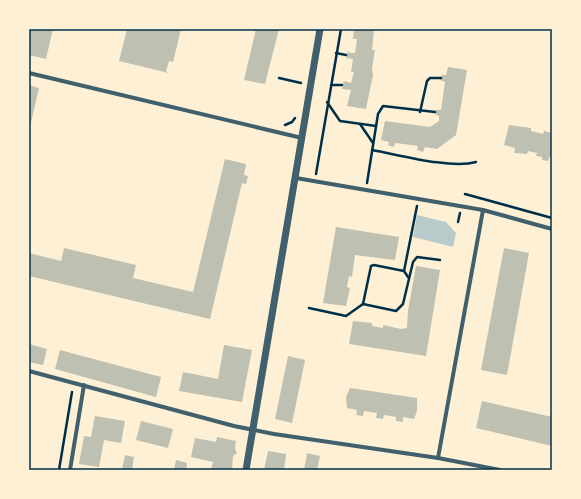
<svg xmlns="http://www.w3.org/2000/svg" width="581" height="499" font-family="'Crimson Pro',serif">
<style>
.green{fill:#b9caca}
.building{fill:#bec0b2}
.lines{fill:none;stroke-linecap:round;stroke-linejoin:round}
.path{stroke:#003049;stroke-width:2.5}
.minor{stroke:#3f606c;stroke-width:4}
.tertiary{stroke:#3f606c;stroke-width:7}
.neatline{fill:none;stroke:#003049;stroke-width:1.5}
</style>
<rect width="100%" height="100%" fill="#fdf0d5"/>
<!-- green -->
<path class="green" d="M417,215L446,222L456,233L453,247L413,237Z"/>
<!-- building -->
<g class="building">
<path d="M30,29H53L46,59L29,55Z"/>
<path d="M127,29H181L173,62L169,61L166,71L169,73L119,61Z"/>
<path d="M256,29H279L265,84L244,80Z"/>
<path d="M354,29H374L372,50H375L372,69L373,75L366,109L347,106L351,90L342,89L344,81L351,83L354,72H351L353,59L346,58L348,51L350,53H355L357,39H353Z"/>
<path d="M448,67L467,70L456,135L437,149L425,147L423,152L417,150L418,146L396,143L393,147L388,145L389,142L381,140L385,121L430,127L439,121V116L435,114V110H441L445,82L440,80L442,75H446Z"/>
<path d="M29,85L39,88L30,127H29Z"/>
<path d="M509,125L531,128V131L543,134L544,131L552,133V156H550L548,161L542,160V157L536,156L537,153L528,151L527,154L514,153L515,148L504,145Z"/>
<path d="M225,159L246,164L244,175L248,176L246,184L242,183L210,319L29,276V253L61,261L64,248L136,265L133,278L193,292Z"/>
<path d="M336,227L399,237L395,260L355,255L352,277L349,276L347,287L350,288L346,306L323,303Z"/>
<path d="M504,248L529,253L507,375L481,370Z"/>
<path d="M416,266L440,270L426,356L349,344L353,321L372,323V326L383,328V325L401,329L407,328L408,311Z"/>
<path d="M29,344L47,349L43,365L29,362Z"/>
<path d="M224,345L252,350L242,402L179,391L183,372L218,379Z"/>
<path d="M60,350L161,377L156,397L55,369Z"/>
<path d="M288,356L305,360L292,423L275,419Z"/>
<path d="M350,388L417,398V411L414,419L403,417V422L396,421V417L384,415L383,419L376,418L377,413L364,411L363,416L356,415L357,410L347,408L346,397Z"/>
<path d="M482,401L552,417V446L476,428Z"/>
<path d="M95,416L125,421L121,443L104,440L99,467L79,464L84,436L91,437Z"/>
<path d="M141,421L173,429L168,448L136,440Z"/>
<path d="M217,437L236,441L235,449L237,453L233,456L232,470H211L213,462L191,457L195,438L216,442Z"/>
<path d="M268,451L286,454L284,470H264Z"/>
<path d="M307,453L320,456L317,470H304Z"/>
<path d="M125,455L134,457L132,470H122Z"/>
<path d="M176,460L187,463L186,470H174Z"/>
</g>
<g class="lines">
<!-- path -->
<g class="path">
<path d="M336,53L346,55"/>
<path d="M279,78L301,83"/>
<path d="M331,85H342"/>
<path d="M327,102L340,121L376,126"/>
<path d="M420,112L427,81L430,78H441"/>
<path d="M360,124L373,143"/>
<path d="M285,125L292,122L295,118"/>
<path d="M372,150C400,155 450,169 476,162"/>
<path d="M316,174L341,29"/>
<path d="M367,183L378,114L383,106L435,112"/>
<path d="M465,194L552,218"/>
<path d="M458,222L460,213"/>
<path d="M408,277L404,271L417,206"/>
<path d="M363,304L371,266L374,265L404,271"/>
<path d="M309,308L346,316L363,304L396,311L403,304L413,262L417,257L440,260"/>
<path d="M59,470L72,392"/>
</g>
<!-- minor -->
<g class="minor">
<path d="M29,73L302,138"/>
<path d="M296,178L483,210L552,229"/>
<path d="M29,371L234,426L274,434L438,458L500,470"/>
<path d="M438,458L483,210"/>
<path d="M70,470L84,385"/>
</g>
<!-- tertiary -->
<path class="tertiary" d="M246,470L320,29"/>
</g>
<!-- border -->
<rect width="581" height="499" fill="none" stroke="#fdf0d5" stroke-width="60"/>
<rect x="30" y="30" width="521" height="439" class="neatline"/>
</svg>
